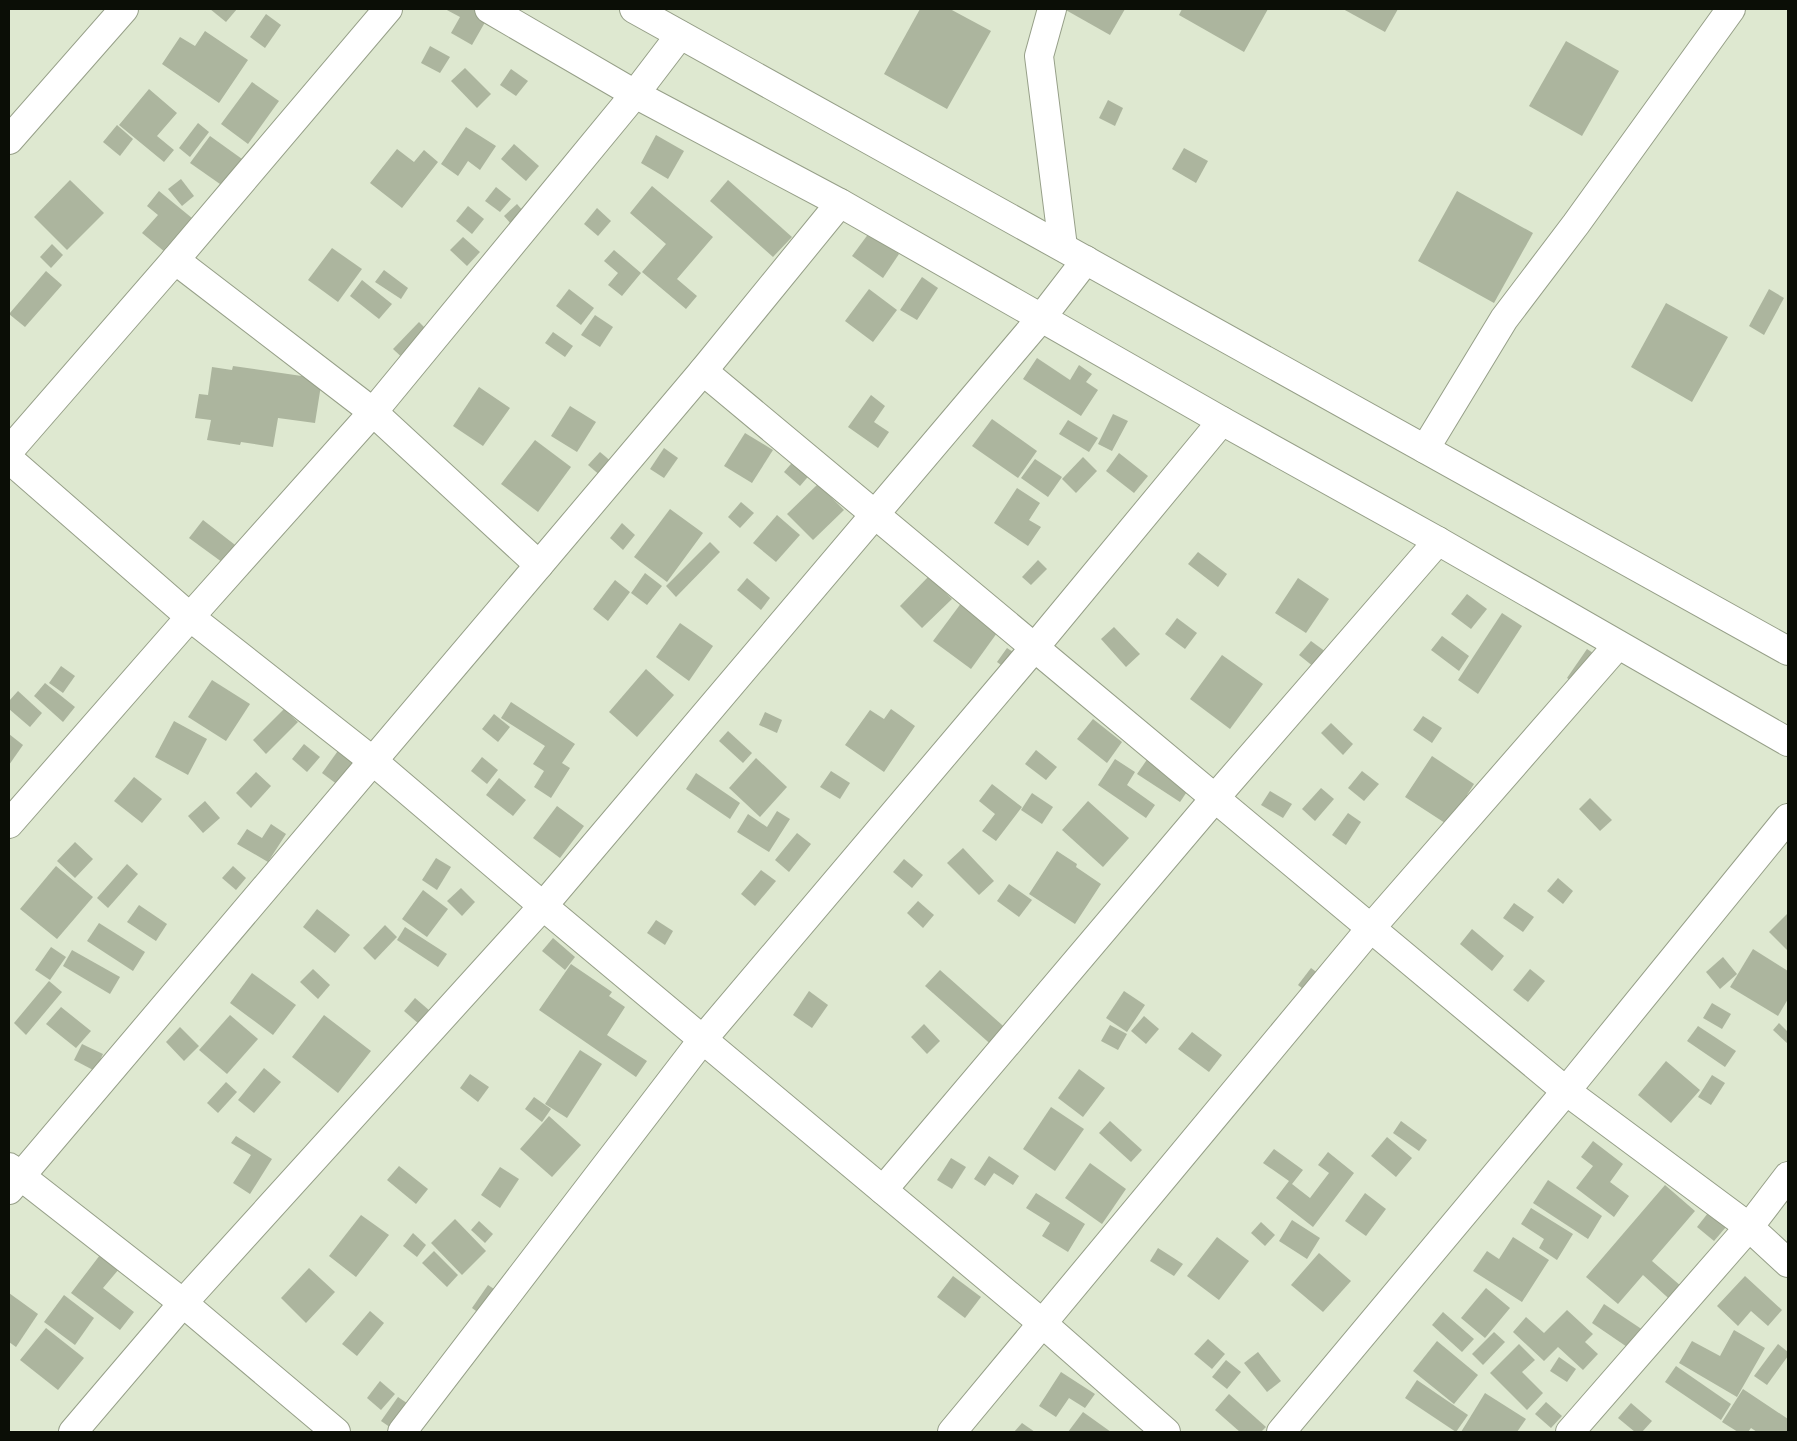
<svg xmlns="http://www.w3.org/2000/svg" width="1797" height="1441" font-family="'DejaVu Sans',sans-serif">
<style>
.building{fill:#acb59e}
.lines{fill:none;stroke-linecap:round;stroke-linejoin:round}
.minor-casing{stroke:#969f88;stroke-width:30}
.tertiary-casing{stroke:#969f88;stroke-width:30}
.minor{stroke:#fff;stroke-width:28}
.tertiary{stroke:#fff;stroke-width:28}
</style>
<rect width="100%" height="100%" fill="#dee8d0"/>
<!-- building -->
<g class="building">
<path d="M210,9H237L226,22Z"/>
<path d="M445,9H489L492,10L472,45L451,33L460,17Z"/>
<path d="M920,9H950L991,31L947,109L884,74Z"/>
<path d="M1064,9H1125L1110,35Z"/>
<path d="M1182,9H1268L1244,52L1179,15Z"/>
<path d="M1343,9H1398L1385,32Z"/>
<path d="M266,14L281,25L265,48L250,37Z"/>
<path d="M205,31L248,60L219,103L162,64L180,37L195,46Z"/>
<path d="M1566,41L1619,71L1582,136L1529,106Z"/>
<path d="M430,46L450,57L440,73L421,63Z"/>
<path d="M465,68L491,94L477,108L451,81Z"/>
<path d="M511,69L528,81L516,96L500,85Z"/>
<path d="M252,82L279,101L248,144L221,124Z"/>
<path d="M149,89L177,113L157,136L174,150L164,162L119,125Z"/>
<path d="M1108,100L1123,108L1115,126L1099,118Z"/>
<path d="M198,123L209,132L190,157L179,148Z"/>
<path d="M117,125L133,139L120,156L103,142Z"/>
<path d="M466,127L496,146L480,170L468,161L458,176L441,164Z"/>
<path d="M656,135L684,151L668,179L641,163Z"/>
<path d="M210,136L249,164L230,191L190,163Z"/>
<path d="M514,144L539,166L526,181L501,159Z"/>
<path d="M1184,148L1208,161L1196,183L1172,169Z"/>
<path d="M397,149L414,162L424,150L438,162L402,208L370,183Z"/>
<path d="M181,179L194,196L182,206L168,189Z"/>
<path d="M70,180L104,213L67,250L34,217Z"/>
<path d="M728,180L792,237L773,257L710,201Z"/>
<path d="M652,186L713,237L677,279L697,296L686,309L642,272L666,244L630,213Z"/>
<path d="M496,187L511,199L500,212L485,201Z"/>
<path d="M159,191L198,223L171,257L142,233L158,215L147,206Z"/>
<path d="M1457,191L1533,233L1494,303L1418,261Z"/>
<path d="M517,204L532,221L519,233L504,216Z"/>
<path d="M468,206L484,219L472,234L456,221Z"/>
<path d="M597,208L611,221L598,236L584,224Z"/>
<path d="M869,233L899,254L883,278L852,256Z"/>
<path d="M463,237L480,252L467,266L450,250Z"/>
<path d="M52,244L63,255L51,268L40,257Z"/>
<path d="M332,248L362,269L338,302L308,280Z"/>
<path d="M614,250L641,273L622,296L608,285L618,273L604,261Z"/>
<path d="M384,270L408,288L401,299L375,282Z"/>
<path d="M46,271L62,285L25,327L9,314Z"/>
<path d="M922,277L938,288L917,320L900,310Z"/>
<path d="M362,280L392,304L379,319L350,296Z"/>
<path d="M569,289L594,308L581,325L556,306Z"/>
<path d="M869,289L897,310L873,342L845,321Z"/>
<path d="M1769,289L1784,298L1764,335L1749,326Z"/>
<path d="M1666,303L1728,337L1692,402L1631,367Z"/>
<path d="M595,315L613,327L600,347L581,335Z"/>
<path d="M419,322L432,335L407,362L393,349Z"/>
<path d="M553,332L573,346L565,357L545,343Z"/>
<path d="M1037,358L1070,380L1079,365L1092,374L1086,382L1098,390L1081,416L1023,379Z"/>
<path d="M233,366L322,379L315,423L278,418L273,447L241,442L240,445L207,440L211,420L195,418L199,394L208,395L212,367L232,370Z"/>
<path d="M479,387L510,408L483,446L453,426Z"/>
<path d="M871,395L885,406L874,422L889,432L878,448L848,427Z"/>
<path d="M570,406L596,422L577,452L551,436Z"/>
<path d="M1113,414L1128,421L1112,451L1098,444Z"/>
<path d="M992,419L1037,451L1018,478L972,446Z"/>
<path d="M1068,420L1098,438L1089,452L1059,434Z"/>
<path d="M745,433L773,450L752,483L724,466Z"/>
<path d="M535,440L571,467L538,512L501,484Z"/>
<path d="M664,448L678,458L664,478L650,469Z"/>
<path d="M600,452L613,463L602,477L588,465Z"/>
<path d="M1119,453L1148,476L1134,493L1106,471Z"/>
<path d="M797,457L813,471L800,486L784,472Z"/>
<path d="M1083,457L1097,471L1076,493L1062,479Z"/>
<path d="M1035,459L1062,477L1048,497L1021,478Z"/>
<path d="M818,484L844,510L813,540L787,514Z"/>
<path d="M1017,488L1040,503L1029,520L1041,527L1028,546L994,523Z"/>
<path d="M741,502L754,513L740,528L728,517Z"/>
<path d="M670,509L703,533L667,582L634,557Z"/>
<path d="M777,515L800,535L776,562L753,543Z"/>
<path d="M203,520L239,548L226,565L189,538Z"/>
<path d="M622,523L635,535L623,550L610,538Z"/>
<path d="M710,542L720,552L676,597L666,586Z"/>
<path d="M1198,552L1227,574L1218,587L1188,564Z"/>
<path d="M1038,560L1047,569L1031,585L1022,577Z"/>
<path d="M645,573L662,586L647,605L631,593Z"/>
<path d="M929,576L952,599L922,628L900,606Z"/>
<path d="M747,578L770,598L761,610L737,590Z"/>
<path d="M1298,578L1329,599L1306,633L1275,613Z"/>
<path d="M615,580L630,592L608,621L593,609Z"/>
<path d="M1467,594L1487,609L1471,629L1451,614Z"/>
<path d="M962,602L1002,626L971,669L933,641Z"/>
<path d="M1502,613L1522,626L1478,694L1458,680Z"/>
<path d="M1177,618L1197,633L1185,649L1165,634Z"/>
<path d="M680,623L713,646L689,681L656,657Z"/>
<path d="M1114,627L1140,654L1126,667L1101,639Z"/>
<path d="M1442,636L1469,656L1459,671L1431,650Z"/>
<path d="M1311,641L1326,652L1314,667L1299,655Z"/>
<path d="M1007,648L1022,658L1012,673L997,662Z"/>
<path d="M1587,649L1613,666L1593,695L1567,678Z"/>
<path d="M1222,655L1263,684L1230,729L1190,699Z"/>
<path d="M61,666L75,676L63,693L49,683Z"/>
<path d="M646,669L674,695L637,737L609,712Z"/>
<path d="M212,680L250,704L226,741L188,717Z"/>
<path d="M45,683L75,707L63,722L34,696Z"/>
<path d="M18,691L42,713L30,727L9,709V701Z"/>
<path d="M511,702L575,744L562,763L570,768L551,798L534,787L544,771L533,764L545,746L501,718Z"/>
<path d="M284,709L298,722L266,754L253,740Z"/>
<path d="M891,709L915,726L884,772L845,745L870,710L884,719Z"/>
<path d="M765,712L782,720L777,733L759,725Z"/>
<path d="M494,714L510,727L498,742L482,729Z"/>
<path d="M1423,716L1442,728L1432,743L1413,730Z"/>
<path d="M1093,719L1122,742L1107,763L1077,739Z"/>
<path d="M174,721L207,739L188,775L155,757Z"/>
<path d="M1331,723L1353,744L1343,755L1321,733Z"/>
<path d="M728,731L752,753L743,763L719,741Z"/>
<path d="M9,734L23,745L9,765Z"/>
<path d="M345,741L373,761L350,794L322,773Z"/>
<path d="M304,744L320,757L307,772L292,759Z"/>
<path d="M1155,748L1197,777L1180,802L1137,774Z"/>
<path d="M1036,750L1057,767L1046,780L1025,764Z"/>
<path d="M1432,756L1474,784L1467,795L1484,806L1465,836L1405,797Z"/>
<path d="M482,757L498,770L487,784L471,771Z"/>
<path d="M756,758L787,787L760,817L729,788Z"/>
<path d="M1115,759L1135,772L1127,785L1155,805L1146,818L1098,785Z"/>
<path d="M831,771L850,783L840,799L820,787Z"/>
<path d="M1362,771L1379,784L1364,801L1348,788Z"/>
<path d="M256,772L271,786L251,808L236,793Z"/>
<path d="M696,773L740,803L730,819L686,789Z"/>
<path d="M134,777L162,799L142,823L114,801Z"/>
<path d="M499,778L526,800L513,816L486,795Z"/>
<path d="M992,784L1022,807L996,841L982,831L995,814L979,801Z"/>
<path d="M1321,788L1334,799L1315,821L1302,809Z"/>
<path d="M1270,791L1292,804L1283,818L1261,805Z"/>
<path d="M1032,793L1053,807L1042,824L1021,810Z"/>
<path d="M1590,798L1612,820L1600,831L1579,809Z"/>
<path d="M205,801L220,818L203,833L188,816Z"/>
<path d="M1088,801L1129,838L1103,867L1062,830Z"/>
<path d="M557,806L584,826L560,858L533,838Z"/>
<path d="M777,811L790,819L769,852L737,832L748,814L767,827Z"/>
<path d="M1348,813L1361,822L1346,845L1332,835Z"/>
<path d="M271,824L286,834L268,862L237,844L247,829L262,838Z"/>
<path d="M797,833L811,844L789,872L775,860Z"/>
<path d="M75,842L93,859L75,878L57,861Z"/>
<path d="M963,848L994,881L979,895L947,863Z"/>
<path d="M1057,851L1077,864L1076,867L1101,884L1075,924L1029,894Z"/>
<path d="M436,858L451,867L437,890L422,880Z"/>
<path d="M904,859L923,875L912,888L893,872Z"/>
<path d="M127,864L138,874L108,908L97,898Z"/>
<path d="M56,866L93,897L57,939L20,909Z"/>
<path d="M233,866L246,878L236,890L222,878Z"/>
<path d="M761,870L776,881L755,906L741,894Z"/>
<path d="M1558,878L1573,891L1563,904L1547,891Z"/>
<path d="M1009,884L1032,900L1019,917L997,901Z"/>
<path d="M461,888L475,902L462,916L447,901Z"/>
<path d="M423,890L448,909L427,937L402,919Z"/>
<path d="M918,901L934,915L923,928L907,913Z"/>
<path d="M1514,903L1534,917L1523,932L1503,918Z"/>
<path d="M139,905L167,924L156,941L127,922Z"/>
<path d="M317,909L350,935L335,953L303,927Z"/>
<path d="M1788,913V951L1769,932Z"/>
<path d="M656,920L673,931L665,945L647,933Z"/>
<path d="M99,923L145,952L133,971L87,941Z"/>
<path d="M385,925L397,937L375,960L363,948Z"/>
<path d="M405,927L447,954L438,967L397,940Z"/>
<path d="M1472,929L1504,956L1492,971L1460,944Z"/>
<path d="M553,938L575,957L565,970L542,951Z"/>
<path d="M51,947L66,957L50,980L35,970Z"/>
<path d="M1753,949L1788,971V999L1778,1016L1730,987Z"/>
<path d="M72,950L120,977L110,994L63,966Z"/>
<path d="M1723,957L1737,974L1720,989L1706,972Z"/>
<path d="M571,964L612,992L609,996L625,1007L607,1035L647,1061L636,1077L539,1010Z"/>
<path d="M1311,968L1331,983L1317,1000L1298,985Z"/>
<path d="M313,969L330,985L318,999L300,982Z"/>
<path d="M1530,969L1545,981L1528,1002L1513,990Z"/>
<path d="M940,970L1010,1032L995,1048L925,986Z"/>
<path d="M252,973L296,1005L273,1035L230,1003Z"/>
<path d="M49,981L62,992L26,1035L14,1023Z"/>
<path d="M809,991L828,1005L812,1028L793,1015Z"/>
<path d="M1124,991L1145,1005L1127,1032L1106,1018Z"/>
<path d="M415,998L430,1011L419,1024L404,1011Z"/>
<path d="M1712,1003L1731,1014L1722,1029L1703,1018Z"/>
<path d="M61,1007L91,1031L76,1048L46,1024Z"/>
<path d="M230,1015L258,1039L227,1074L199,1050Z"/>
<path d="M324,1015L371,1051L338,1093L292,1057Z"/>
<path d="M1144,1016L1159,1029L1146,1044L1131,1031Z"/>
<path d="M1779,1023L1788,1032V1044L1773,1030Z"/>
<path d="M924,1024L940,1041L927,1054L911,1037Z"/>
<path d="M1110,1025L1127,1034L1118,1050L1101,1041Z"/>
<path d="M1698,1026L1736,1051L1725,1067L1687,1041Z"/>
<path d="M180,1027L199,1046L184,1061L166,1042Z"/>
<path d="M1192,1032L1222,1055L1209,1072L1178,1049Z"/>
<path d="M82,1044L103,1054L95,1071L74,1060Z"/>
<path d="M580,1050L602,1064L567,1118L545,1104Z"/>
<path d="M1666,1061L1700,1090L1671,1123L1638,1095Z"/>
<path d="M264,1068L281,1082L254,1113L238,1100Z"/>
<path d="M1079,1069L1105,1088L1083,1117L1058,1098Z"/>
<path d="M470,1074L489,1087L478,1102L460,1088Z"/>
<path d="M1712,1075L1725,1083L1711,1105L1698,1097Z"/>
<path d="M226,1082L237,1092L218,1113L207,1103Z"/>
<path d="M534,1097L551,1109L542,1122L525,1109Z"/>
<path d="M1051,1107L1084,1129L1055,1171L1023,1149Z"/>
<path d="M549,1116L581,1145L552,1177L520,1149Z"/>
<path d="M1110,1121L1142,1150L1131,1162L1099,1133Z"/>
<path d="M1401,1121L1427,1140L1419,1151L1393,1133Z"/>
<path d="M236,1136L272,1159L250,1194L233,1183L251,1155L231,1143Z"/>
<path d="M1387,1137L1412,1158L1396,1177L1371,1156Z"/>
<path d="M1593,1141L1623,1164L1610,1182L1629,1196L1614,1217L1576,1188L1593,1166L1581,1157Z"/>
<path d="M1274,1149L1303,1170L1292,1184L1310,1198L1329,1173L1318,1165L1328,1152L1354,1173L1313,1227L1276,1198L1289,1181L1263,1163Z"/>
<path d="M989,1156L1019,1176L1013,1185L994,1173L985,1186L974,1179Z"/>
<path d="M951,1158L966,1167L952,1189L937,1180Z"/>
<path d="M1090,1163L1126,1189L1102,1224L1065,1198Z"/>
<path d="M399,1166L428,1189L416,1204L387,1180Z"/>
<path d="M500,1167L519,1179L500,1208L481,1195Z"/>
<path d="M1548,1180L1602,1216L1588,1239L1533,1203Z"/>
<path d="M1665,1185L1695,1211L1652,1261L1689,1293L1677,1306L1643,1275L1618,1304L1586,1277Z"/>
<path d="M1036,1193L1085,1224L1068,1252L1042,1236L1050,1223L1026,1208Z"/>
<path d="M1365,1193L1386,1209L1366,1236L1345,1221Z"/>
<path d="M1531,1208L1573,1234L1557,1260L1539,1248L1544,1239L1521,1224Z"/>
<path d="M1708,1213L1726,1227L1714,1241L1697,1227Z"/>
<path d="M361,1215L389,1235L356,1277L329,1256Z"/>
<path d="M455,1219L486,1251L462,1275L431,1243Z"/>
<path d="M1292,1220L1320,1238L1307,1259L1279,1241Z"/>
<path d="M479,1221L493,1234L485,1243L471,1230Z"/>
<path d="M1261,1222L1275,1235L1265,1246L1251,1233Z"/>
<path d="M413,1233L426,1245L417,1257L403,1246Z"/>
<path d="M1217,1237L1249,1261L1219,1300L1187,1276Z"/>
<path d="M1513,1237L1549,1260L1522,1302L1473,1271L1487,1251L1499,1259Z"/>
<path d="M1158,1248L1183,1264L1174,1276L1150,1261Z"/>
<path d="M434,1251L458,1275L447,1287L422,1263Z"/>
<path d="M1319,1253L1351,1281L1323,1312L1291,1285Z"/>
<path d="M100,1255L119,1269L103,1288L134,1312L120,1330L71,1293Z"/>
<path d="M309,1268L335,1292L306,1323L281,1298Z"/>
<path d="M953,1276L981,1297L965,1318L937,1297Z"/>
<path d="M1745,1276L1782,1310L1768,1326L1751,1311L1738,1326L1717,1306Z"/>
<path d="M488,1285L503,1295L487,1319L472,1308Z"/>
<path d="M1486,1288L1510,1308L1485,1338L1461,1318Z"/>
<path d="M9,1293L38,1314L16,1347L9,1342Z"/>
<path d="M64,1295L94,1318L75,1345L44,1322Z"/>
<path d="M1604,1304L1646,1332L1633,1351L1592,1323Z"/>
<path d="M1567,1310L1593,1334L1585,1342L1598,1354L1583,1370L1558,1347L1544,1361L1513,1332L1526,1317L1544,1333Z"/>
<path d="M370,1311L384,1323L357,1356L342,1344Z"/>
<path d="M1443,1312L1474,1339L1462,1352L1432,1325Z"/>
<path d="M46,1328L84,1358L58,1390L20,1360Z"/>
<path d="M1734,1330L1765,1348L1737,1397L1679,1363L1692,1341L1720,1356Z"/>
<path d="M1494,1332L1505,1342L1483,1365L1472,1354Z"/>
<path d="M1208,1339L1225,1354L1212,1369L1194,1354Z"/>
<path d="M1437,1341L1478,1375L1454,1404L1413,1371Z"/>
<path d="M1519,1344L1535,1360L1522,1372L1543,1393L1527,1410L1490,1373Z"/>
<path d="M1778,1344L1788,1352V1356L1767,1385L1754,1376Z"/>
<path d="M1258,1352L1281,1381L1267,1392L1244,1363Z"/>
<path d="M1559,1357L1576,1369L1567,1382L1550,1371Z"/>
<path d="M1226,1360L1241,1372L1227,1389L1212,1377Z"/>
<path d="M1676,1366L1731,1404L1721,1420L1665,1382Z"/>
<path d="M1061,1372L1095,1394L1085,1408L1069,1398L1056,1417L1039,1406Z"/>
<path d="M1417,1380L1468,1415L1456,1432L1405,1398Z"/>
<path d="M380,1381L395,1394L381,1410L367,1398Z"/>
<path d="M1743,1389L1788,1419V1432H1757L1751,1428L1748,1432H1738L1722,1422Z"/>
<path d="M1485,1393L1526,1419L1517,1432H1461Z"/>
<path d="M1229,1394L1266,1427L1261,1432H1240L1215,1410Z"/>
<path d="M398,1397L417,1410L397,1432L381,1421Z"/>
<path d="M1546,1402L1562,1416L1551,1428L1535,1414Z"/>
<path d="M1631,1403L1652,1421L1642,1432H1635L1618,1418Z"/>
<path d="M1083,1412L1111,1432H1068Z"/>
<path d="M1022,1423L1035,1432H1014Z"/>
</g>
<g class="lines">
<defs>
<g id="minor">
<path d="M489,9L635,94L840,203L1222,421L1438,541L1788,742"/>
<path d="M1052,9L1039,56L1063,247"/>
<path d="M9,140L124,9"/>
<path d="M175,260L373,412L539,565"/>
<path d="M703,371L1566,1091L1749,1227L1788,1263"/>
<path d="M1425,449L1504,319L1576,224L1731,9"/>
<path d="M9,451L175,260L388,9"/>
<path d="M9,459L190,617L373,761L543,906L1042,1323L1166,1432"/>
<path d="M9,824L190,617L373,412L635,94L680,35"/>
<path d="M9,1167L183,1303L336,1432"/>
<path d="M9,1190L539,565L703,371L840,203"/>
<path d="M883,1190L1215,798L1438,541"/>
<path d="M73,1432L183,1303L543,906L1042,317L1086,260"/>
<path d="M402,1432L703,1039L1035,647L1222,421"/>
<path d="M952,1432L1370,929L1618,645"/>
<path d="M1281,1432L1566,1091L1788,818"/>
<path d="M1570,1432L1749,1227L1788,1176"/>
</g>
<path id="tertiary" d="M634,9L1788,651"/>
</defs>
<!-- minor casing -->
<use href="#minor" class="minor-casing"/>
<!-- tertiary casing -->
<use href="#tertiary" class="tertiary-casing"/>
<!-- minor -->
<use href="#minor" class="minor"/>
<!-- tertiary -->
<use href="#tertiary" class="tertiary"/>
</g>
<!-- border -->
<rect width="1797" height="1441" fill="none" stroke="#0b0e06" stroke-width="20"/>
</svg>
